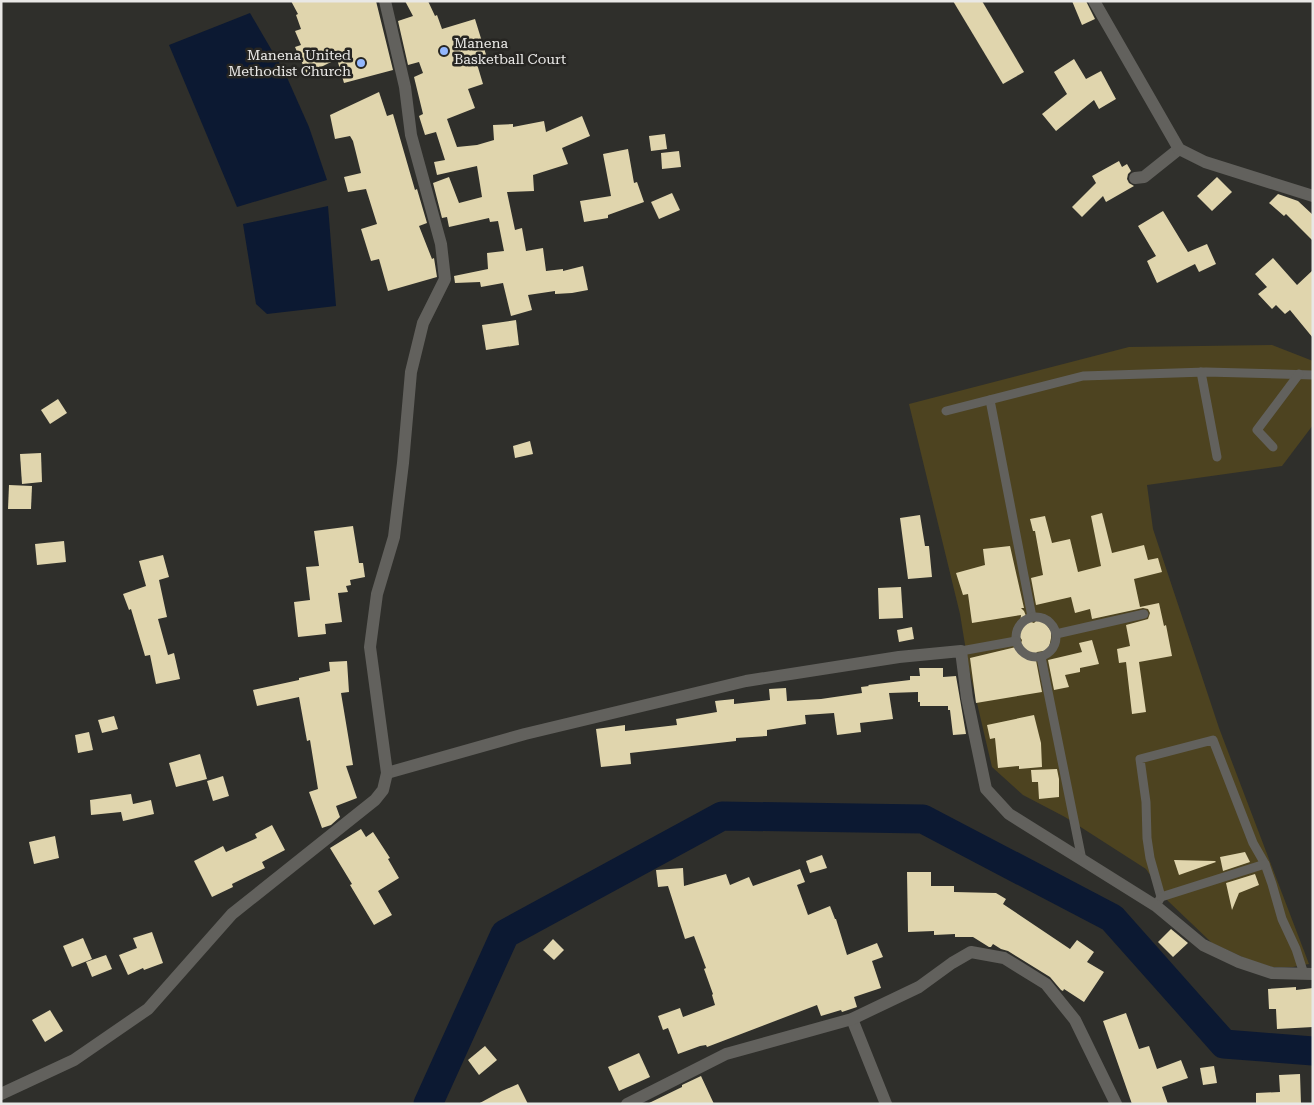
<svg xmlns="http://www.w3.org/2000/svg" width="1314" height="1105" font-family="'Roboto Serif',serif">
<style>
.green{fill:#4d4320}
.water{fill:#0c1932}
.lines{fill:none;stroke-linecap:round;stroke-linejoin:round}
.river{stroke:#0c1932;stroke-width:29}
.building{fill:#e0d5ad}
.lane{stroke:#62615d;stroke-width:9}
.street{stroke:#62615d;stroke-width:12}
.secondary{stroke:#62615d;stroke-width:12}
.poi-dot{fill:#93b7fd;stroke:#262522;stroke-width:2}
.labels{text-anchor:middle;stroke-width:5;stroke-linejoin:round;paint-order:stroke}
.poi-label{font-size:14px;fill:#e9e8e6;stroke:#262522;text-anchor:start}
</style>
<rect width="100%" height="100%" fill="#2f2f2b"/>
<!-- green -->
<path class="green" d="M1272,345L1313,361V425L1282,466L1147,485L1153,529L1219,728L1309,964L1293,967H1272L1247,959L1212,943L1168,901L1146,869L1065,817L1023,795L992,767L969,669L960,614L909,404L1129,347Z"/>
<!-- water -->
<g class="water">
<path d="M250,13L285,73L309,127L327,180L237,207L169,45Z"/>
<path d="M328,206L336,306L267,314L256,304L243,224Z"/>
</g>
<g class="lines">
<!-- river -->
<path class="river" d="M428,1104L505,934L722,816L923,819L1112,918L1224,1044L1313,1051"/>
</g>
<!-- building -->
<g class="building">
<path d="M291,1H376L393,70L344,83L337,59L307,74L295,47L301,45L295,31L301,29L296,15L298,14Z"/>
<path d="M405,1H428L435,16L437,15L442,29L475,19L488,61L477,64L483,84L468,89L475,108L447,119L457,147L477,145L494,140L493,125L513,124V127L544,121L546,132L582,116L590,136L562,148L568,164L533,175L534,191L507,192L515,230L522,228L526,251L543,248L546,271L563,269V271L583,266L588,290L572,293L555,294V291L528,295L532,310L511,316L503,283L481,287L480,282L455,283L454,276L488,269L487,253L504,251L498,221L490,222L489,218L449,227L447,217L442,218L433,183L449,177L459,203L482,197L477,166L437,175L434,162L445,160L436,132L425,135L419,116L423,114L414,77L423,73L419,62L408,65L398,21L413,16Z"/>
<path d="M953,1H982L1024,72L1003,84Z"/>
<path d="M1072,1H1086L1095,19L1082,25Z"/>
<path d="M1074,59L1086,79L1101,71L1116,99L1099,109L1094,100L1056,131L1042,114L1067,94L1054,72Z"/>
<path d="M379,92L387,116L393,114L415,190L417,189L427,223L419,226L432,259L434,258L437,277L388,291L379,259L371,261L361,229L377,224L366,189L348,192L344,177L361,173L353,141L350,136L335,139L330,115Z"/>
<path d="M665,134L667,149L651,151L649,136Z"/>
<path d="M628,149L634,183L637,182L644,202L608,215V218L584,222L580,201L611,196L603,154Z"/>
<path d="M679,151L681,167L662,169L661,153Z"/>
<path d="M1119,161L1122,167L1127,164L1131,171L1128,174L1127,179L1129,183L1134,186L1106,202L1103,196L1082,217L1072,207L1096,183L1092,176Z"/>
<path d="M1217,177L1232,192L1212,211L1197,196Z"/>
<path d="M672,193L680,210L659,219L651,202Z"/>
<path d="M1278,194L1298,201L1313,215V241L1286,214L1284,216L1269,203Z"/>
<path d="M1163,211L1188,252L1207,244L1216,264L1199,272L1195,264L1157,283L1147,261L1156,256L1138,226Z"/>
<path d="M1273,258L1297,285L1313,270V338L1290,310L1285,314L1276,305L1272,309L1258,294L1267,287L1255,274Z"/>
<path d="M516,320L519,345L486,350L482,325Z"/>
<path d="M58,399L67,413L50,424L41,410Z"/>
<path d="M530,441L533,454L515,458L513,446Z"/>
<path d="M41,453L42,482L22,484L20,454Z"/>
<path d="M9,485L32,486L31,509H8Z"/>
<path d="M1102,513L1112,553L1144,545L1148,560L1158,558L1162,572L1134,579L1140,607L1159,603L1164,626L1166,625L1172,656L1139,662L1146,712L1132,714L1126,662L1119,663L1117,649L1130,646L1126,625L1148,619L1150,613L1148,609L1143,608L1092,619L1090,609L1075,613L1071,597L1036,605L1031,578L1043,575L1035,531H1033L1030,519L1045,516L1052,543L1070,539L1078,572L1101,566L1091,516Z"/>
<path d="M920,515L925,546H929L932,577L908,579L900,518Z"/>
<path d="M353,526L359,563H363L365,577L350,580L351,585L346,586L348,592L338,593L342,622L325,624L326,634L298,637L294,602L310,600L306,567L319,566L314,531Z"/>
<path d="M64,541L66,562L37,565L35,544Z"/>
<path d="M1010,546L1024,608H1021L1024,611L1028,621L1034,623L1038,619L1046,624L1051,631V638L1047,657L1043,651L1037,652L1035,655L1042,692L976,703L970,658L1020,646L1022,640L1019,636L1021,615L972,623L968,594L963,595L956,573L985,565L983,549Z"/>
<path d="M163,555L169,577L159,580L167,617L158,619L168,655L174,653L180,679L156,684L150,655L145,656L131,609L129,610L123,594L146,586L139,561Z"/>
<path d="M901,587L903,618L879,619L878,588Z"/>
<path d="M912,627L914,639L899,642L897,630Z"/>
<path d="M1092,640L1099,664L1080,668V672L1065,675L1069,687L1054,690L1048,660L1082,652L1079,643Z"/>
<path d="M347,661L349,692L341,693L353,765L346,766L357,798L336,806L340,817L331,825L322,828L309,792L318,789L310,740L307,741L299,697L257,706L253,690L299,680V678L330,671L329,662Z"/>
<path d="M919,668H943V677L956,676L966,734L953,735L950,710H948V706H920V702H918V692L889,693L893,719L860,723L861,732L837,735L834,713L805,715L806,724L767,730V736L736,738V741L630,753L631,764L601,767L596,729L625,725V731L677,725L676,719L717,712L715,701L734,699V704L770,700L769,689L786,688L787,701L821,699L862,693L861,687L869,686L868,685L910,680V676H920Z"/>
<path d="M1034,715L1041,743L1042,767L1019,769V766L998,768L995,738L990,739L987,725Z"/>
<path d="M114,716L118,729L102,733L98,720Z"/>
<path d="M89,732L93,750L78,753L75,735Z"/>
<path d="M200,754L207,779L176,787L169,763Z"/>
<path d="M1057,769L1059,779V797L1039,799L1038,782H1032L1031,770Z"/>
<path d="M223,776L229,796L213,801L207,781Z"/>
<path d="M131,794L133,804L151,800L154,814L123,821L121,812L91,815L90,800Z"/>
<path d="M272,825L285,850L262,862L265,868L232,884L233,887L212,897L194,861L223,846L226,852L257,838L255,834Z"/>
<path d="M361,829L366,837L373,832L390,858L388,859L399,878L378,891L392,915L374,925L350,885L352,884L330,848Z"/>
<path d="M55,836L59,858L34,864L29,842Z"/>
<path d="M1245,852L1250,862L1223,871L1220,857Z"/>
<path d="M822,855L827,868L810,873L806,861Z"/>
<path d="M1174,860L1215,861L1216,862L1179,875Z"/>
<path d="M683,868L684,886L726,874L730,885L749,877L753,886L800,869L805,882L797,885L808,915L830,906L835,919H836L847,955L877,943L883,957L872,961L881,988L854,997L857,1007L842,1012L841,1010L821,1016L817,1005L707,1047L706,1045L700,1046L678,1054L668,1028L663,1030L658,1016L680,1008L683,1017L715,1005L712,995L713,994L704,969L706,968L694,936L685,939L668,886L658,887L656,870Z"/>
<path d="M907,872H931V886H954V892L996,893L1006,899L1003,904L1070,949L1077,940L1094,952L1087,962L1104,972L1084,1002L1064,989L1063,991L1061,990L1050,977L1008,951L1001,949L993,944L991,947H989L973,937H955V934L934,935V931L908,932Z"/>
<path d="M1255,874L1259,885L1239,893L1232,910L1226,883Z"/>
<path d="M1171,929L1188,943L1173,957L1158,942Z"/>
<path d="M152,932L163,963L144,970L143,968L128,975L119,955L137,948L133,938Z"/>
<path d="M83,938L92,959L72,967L63,946Z"/>
<path d="M553,939L564,950L554,960L543,950Z"/>
<path d="M106,955L112,969L92,977L86,962Z"/>
<path d="M1296,987V990L1313,988V1027L1277,1029L1276,1009H1269L1268,989Z"/>
<path d="M50,1010L63,1031L45,1042L32,1020Z"/>
<path d="M1126,1013L1139,1049L1149,1046L1157,1069L1181,1060L1188,1078L1162,1087L1168,1104H1132L1103,1021Z"/>
<path d="M485,1046L497,1060L479,1075L468,1060Z"/>
<path d="M639,1053L650,1077L619,1091L608,1067Z"/>
<path d="M1214,1066L1217,1083L1203,1085L1200,1068Z"/>
<path d="M1300,1074L1301,1104H1256V1093L1280,1092L1279,1075Z"/>
<path d="M701,1076L714,1104H647L682,1087V1085Z"/>
<path d="M518,1084L528,1104H478L502,1091Z"/>
</g>
<g class="lines">
<!-- lane -->
<g class="lane">
<path d="M1201,372L1217,457"/>
<path d="M990,400L1032,617"/>
<path d="M946,411L1083,376L1206,372L1313,375"/>
<path d="M1273,447L1257,430L1299,374"/>
<circle cx="1036" cy="637" r="20"/>
<path d="M1056,634L1144,614"/>
<path d="M961,651L1016,641"/>
<path d="M1041,657L1082,860"/>
<path d="M1161,897L1150,858L1147,838L1146,802L1140,759L1213,740L1253,843L1265,864L1272,884L1282,919L1296,949L1304,974"/>
<path d="M1158,902L1161,897L1265,864"/>
</g>
<!-- street -->
<g class="street">
<path d="M1135,178L1144,177L1179,149"/>
<path d="M387,773L525,734L746,681L899,657L961,651L967,698L986,789L1009,814L1156,906L1203,945L1239,962L1272,973L1313,974"/>
<path d="M852,1019L886,1104"/>
<path d="M1,1094L74,1060L148,1009L232,914L375,800L383,790L387,773L370,647L377,594L394,537L403,463L411,372L423,323L445,279L441,244L411,135L405,87L385,1"/>
<path d="M627,1104L726,1054L852,1019L919,987L952,963L971,952L1004,958L1046,984L1075,1020L1116,1104"/>
</g>
<!-- secondary -->
<path class="secondary" d="M1094,1L1179,149L1205,162L1313,196"/>
</g>
<!-- markers -->
<g class="poi-dot">
<circle cx="444" cy="51" r="5"/>
<circle cx="361" cy="63" r="5"/>
</g>
<g class="labels">
<!-- poi labels -->
<g class="poi-label">
<text x="454" y="48">Manena<tspan x="454" dy="16">Basketball Court</tspan></text>
<text x="351" y="60" text-anchor="end">Manena United<tspan x="351" dy="16">Methodist Church</tspan></text>
</g>
</g>
<!-- border -->
<rect width="1314" height="1105" fill="none" stroke="#e9e8e6" stroke-width="5"/>
</svg>
